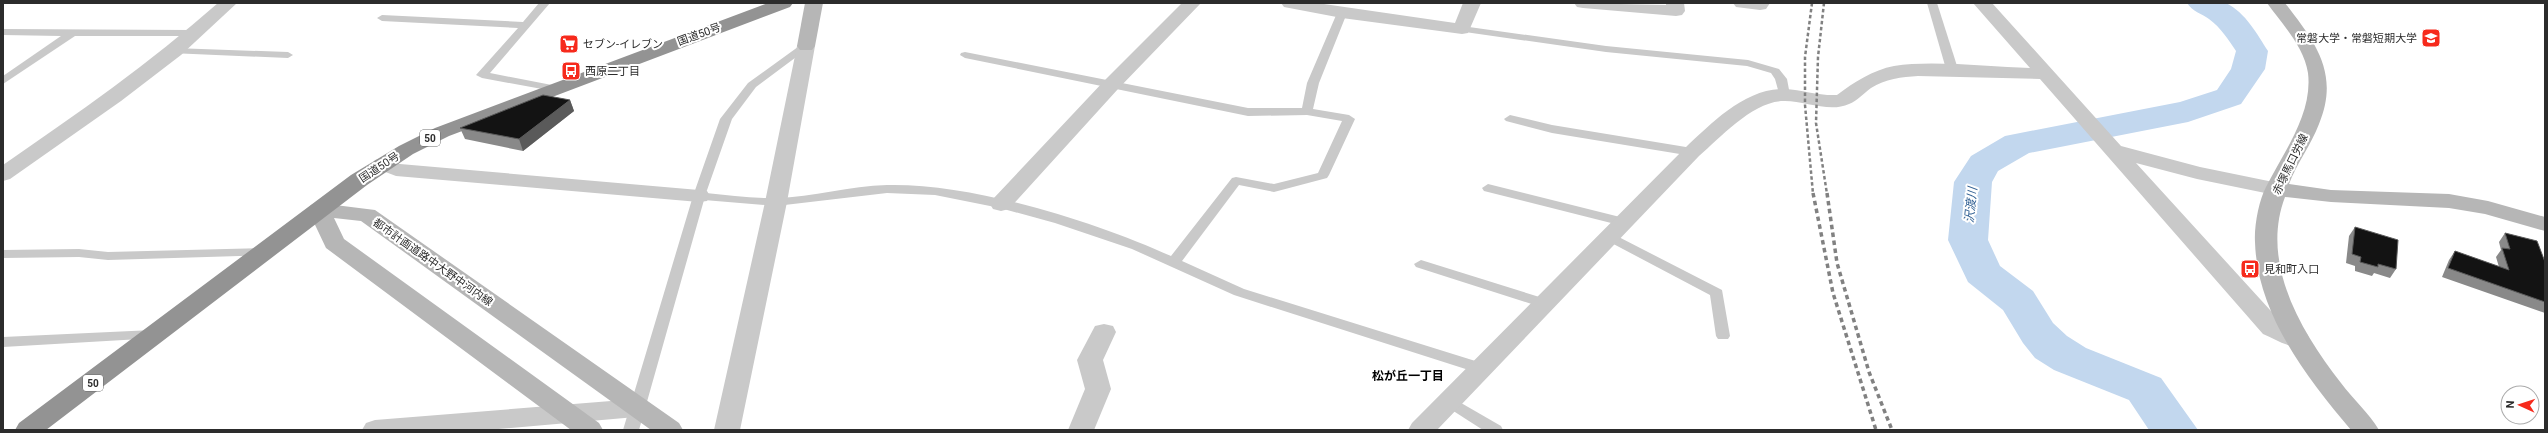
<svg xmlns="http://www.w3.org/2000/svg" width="2548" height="433" font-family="Roboto,'Noto Sans JP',sans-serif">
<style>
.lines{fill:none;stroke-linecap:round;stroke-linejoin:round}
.river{fill:#c2d7ee;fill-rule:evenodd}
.lane{fill:#c9c9c9;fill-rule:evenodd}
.street{fill:#c9c9c9;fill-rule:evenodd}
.secondary{fill:#b6b6b6;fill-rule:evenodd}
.highway{fill:#939393;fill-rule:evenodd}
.rail-far1{stroke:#818181;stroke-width:2.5;stroke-dasharray:3.5 2.5;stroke-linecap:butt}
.rail{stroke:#818181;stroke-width:3.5;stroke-dasharray:4.5 3.5;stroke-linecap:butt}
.wall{fill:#898989}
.shaded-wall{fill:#5a5a5a}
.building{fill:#131313;stroke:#5a5a5a}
.labels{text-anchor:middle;stroke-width:4;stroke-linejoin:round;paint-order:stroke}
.shield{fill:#fff;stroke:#6b6b6b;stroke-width:1}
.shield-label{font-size:10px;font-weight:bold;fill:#2c2c2c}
.street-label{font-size:11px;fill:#2c2c2c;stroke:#fff}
.poi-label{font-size:11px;fill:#2c2c2c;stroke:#fff;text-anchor:start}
.water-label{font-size:12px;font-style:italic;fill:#336295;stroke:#fff}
.neighbourhood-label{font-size:12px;font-weight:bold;fill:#000;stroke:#fff}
</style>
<rect width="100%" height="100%" fill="#fff"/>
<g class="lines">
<!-- river -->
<path class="river" d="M2187,3H2226C2246,13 2257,34 2268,51L2265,69L2241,104L2188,122L2029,153L1998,171L1992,182L1988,240L2000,266L2033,291L2053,323L2067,336L2086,348L2161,378L2198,430H2149L2129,400L2054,370L2035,358L2023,343L2003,310L1968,282L1948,240L1954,182L1971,156L2005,136L2180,102L2217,90L2231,69L2236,51C2228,39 2221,28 2209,19C2201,13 2193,12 2187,3Z"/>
<!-- lane -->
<g class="lane">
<path d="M539,3H550L490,73L557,86L559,88L557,90L553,91L482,78L476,75L518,28L382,21L377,18L382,15L523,22Z"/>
<path d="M1927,3H1937L1958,69L1956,71H1948L1946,69Z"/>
<path d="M1342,10L1347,13L1319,83L1313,109L1349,115L1355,119L1329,175L1327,178L1274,192L1239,185L1182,261L1244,289L1485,364L1487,368L1485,372H1475L1234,295L1132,249L1055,223L1000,208L935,195L887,193L776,206L704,200L639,430H623L693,196L720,119L748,83L802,44H810L811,46L756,87L732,119L706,193C729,195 753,199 776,198C813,197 850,186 887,185C973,183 1093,221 1171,256L1232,178L1236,177L1274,184L1318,173L1342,121L1307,115L1248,116L965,58L960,55L961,53L965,52L1248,108H1302L1307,83L1337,13Z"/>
<path d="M1462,26L1606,46L1748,60L1779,69L1787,79L1790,95L1784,98L1780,97L1775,79L1771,73L1747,66L1606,52L1458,31L1457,29Z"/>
<path d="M3,29L191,30L196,33L191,36H75L3,84V76L61,36L3,35Z"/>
<path d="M174,48L288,52L293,55L288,58L170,53L169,51Z"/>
<path d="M1510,115L1552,125L1692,148L1698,152L1692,156L1552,133L1506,121L1504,119Z"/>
<path d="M1488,184L1628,219L1630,222L1623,226L1484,191L1482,188Z"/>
<path d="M1609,232L1722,290L1730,336L1728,339H1718L1716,336L1710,295L1604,239L1602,236L1604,233Z"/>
<path d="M264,248L269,249L271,252L269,255L108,260L79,257L3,258V250L79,249L108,252Z"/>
<path d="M1421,260L1549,300L1551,303L1544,308L1416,267L1414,264Z"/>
<path d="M153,330L158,332L160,335L158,338L3,347V337Z"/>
<path d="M1449,396L1501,426L1503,430H1483L1444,405L1441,401L1444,397Z"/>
</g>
<!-- street -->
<g class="street">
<path d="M218,3H237L181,55L121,101L10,179L3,181V165C77,114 150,63 218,3Z"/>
<path d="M1182,3H1201L1118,89L1009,209L1001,211L993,209L990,204L993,199L1104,81Z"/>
<path d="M1281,3H1317L1455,23L1463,3H1481L1468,33L1462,34L1342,18L1284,7Z"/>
<path d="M1574,3L1666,5V3H1684L1685,11L1682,15L1676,16L1583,8L1577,7Z"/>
<path d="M1733,3H1770L1766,9L1760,10L1736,7Z"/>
<path d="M1973,3H1992L2121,146L2200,167L2283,184L2286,189L2283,194L2275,195L2197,179L2136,163L2281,322L2307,334L2310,340L2307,346C2291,350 2277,340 2263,334L2040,79L1918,76C1902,77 1885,79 1871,88C1864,93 1857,101 1849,104C1830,113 1805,101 1785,101C1754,100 1721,137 1699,156L1437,430H1408L1412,423L1685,148C1712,123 1745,88 1785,89C1802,90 1820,96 1837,95C1854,82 1873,70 1894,66C1932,60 1990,67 2030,68Z"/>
<path d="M806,40L812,42L815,46L787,202L740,430H714L765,202L797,46L800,42Z"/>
<path d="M382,158L400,164L699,190L707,191L710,196L707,201L699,202L396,176L375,168L372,164L375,160Z"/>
<path d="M1104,324L1113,326L1116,332L1103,360L1111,389L1094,430H1068L1085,389L1077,360L1095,326Z"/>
<path d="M636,399L645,401L649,408L645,415L636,417L487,430H362L366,423L375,420Z"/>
</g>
<!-- secondary -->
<g class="secondary">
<path d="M805,3H823L815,46L812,50H800L797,46Z"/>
<path d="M2267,3H2285C2315,42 2340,73 2319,124C2311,145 2297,163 2289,184L2331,190L2449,194L2488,201L2545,217V231L2485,214L2449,208L2331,202L2285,197C2260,263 2301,332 2341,383C2353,399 2369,413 2379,430H2351C2307,378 2257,314 2255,242C2254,226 2259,200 2266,187C2283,153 2313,114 2308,73C2304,46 2282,24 2267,3Z"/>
<path d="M319,203L375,210L679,423L683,430H651L361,221L334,218L344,239L599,423L603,430H571L326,248L308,210L311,205Z"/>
</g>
<!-- highway -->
<path class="highway" d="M768,3H793L790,7L449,136L413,154L367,185L46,430H15L19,423L351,175L399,146L435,128Z"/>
<!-- rail-far1 -->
<g class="rail-far1">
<path d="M1812,3L1805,57V105L1813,194"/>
<path d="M1824,3L1818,57L1816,123L1827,194"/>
</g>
<!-- rail -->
<g class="rail">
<path d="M1813,193L1833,293L1876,430"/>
<path d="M1827,193L1837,263L1869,372L1892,430"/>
</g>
</g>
<!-- wall -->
<g class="wall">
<path d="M570,100L574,111L523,151L465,139L460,128Z"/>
<path d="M2355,227L2396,269L2390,278L2374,273L2372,276L2355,271V266L2346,263L2349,236Z"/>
<path d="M2505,233L2545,262V313L2442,277L2449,260L2455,251L2499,267L2496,257L2501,250L2499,242Z"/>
</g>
<!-- shaded-wall -->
<path class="shaded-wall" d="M570,100L574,111L523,151L519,139Z"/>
<!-- building -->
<g class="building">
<path d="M543,95L570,100L519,139L460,128Z"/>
<path d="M2355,227L2398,240L2396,269L2378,264V267L2360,262L2361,257L2352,254Z"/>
<path d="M2505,233L2537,241L2545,262V302L2448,268L2455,251L2509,270L2502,248L2510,249Z"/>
</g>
<!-- icons -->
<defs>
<symbol id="university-square" viewBox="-11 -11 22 22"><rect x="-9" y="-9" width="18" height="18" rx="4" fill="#f62a1c" stroke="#fff"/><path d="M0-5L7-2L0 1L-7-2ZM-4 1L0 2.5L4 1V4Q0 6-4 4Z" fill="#fff"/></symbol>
<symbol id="supermarket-square" viewBox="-11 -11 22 22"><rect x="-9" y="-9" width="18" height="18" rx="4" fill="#f62a1c" stroke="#fff"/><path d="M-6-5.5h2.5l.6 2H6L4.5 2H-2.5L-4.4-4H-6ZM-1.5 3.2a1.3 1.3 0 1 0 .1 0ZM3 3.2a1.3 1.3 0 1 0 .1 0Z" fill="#fff"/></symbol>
<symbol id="bus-square" viewBox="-11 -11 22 22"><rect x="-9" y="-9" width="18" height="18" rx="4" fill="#f62a1c" stroke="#fff"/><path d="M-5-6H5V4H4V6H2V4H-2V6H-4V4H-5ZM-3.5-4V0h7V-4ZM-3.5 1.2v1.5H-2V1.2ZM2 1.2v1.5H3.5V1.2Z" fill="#fff"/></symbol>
</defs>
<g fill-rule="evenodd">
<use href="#university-square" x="2420" y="27" width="22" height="22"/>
<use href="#supermarket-square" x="558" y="33" width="22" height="22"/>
<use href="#bus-square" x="560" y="60" width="22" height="22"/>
<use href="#bus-square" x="2239" y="258" width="22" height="22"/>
</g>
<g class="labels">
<!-- shield labels -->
<g class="shield">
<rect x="420" y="130" width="20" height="16" rx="3"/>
<rect x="83" y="375" width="20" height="16" rx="3"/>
</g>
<g class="shield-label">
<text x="430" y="142">50</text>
<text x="93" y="387">50</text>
</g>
<!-- street labels -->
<g class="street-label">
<text transform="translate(699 34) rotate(-20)" y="4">国道50号</text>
<text transform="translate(2290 164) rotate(-64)" y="4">赤塚馬口労線</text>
<text transform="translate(379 167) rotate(-33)" y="4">国道50号</text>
<text transform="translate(433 262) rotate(35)" y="4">都市計画道路中大野中河内線</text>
</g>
<!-- poi labels -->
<g class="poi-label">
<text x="2417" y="42" text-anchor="end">常磐大学・常磐短期大学</text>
<text x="583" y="48">セブン-イレブン</text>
<text x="585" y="75">西原二丁目</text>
<text x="2264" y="273">見和町入口</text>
</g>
<!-- water labels -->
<g class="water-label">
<text transform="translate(1971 205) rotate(-84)" y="4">沢渡川</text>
</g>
<!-- neighbourhood labels -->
<g class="neighbourhood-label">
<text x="1408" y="380">松が丘一丁目</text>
</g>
</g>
<!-- border -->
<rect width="2548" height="433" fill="none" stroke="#2c2c2c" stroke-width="8"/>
<!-- north arrow -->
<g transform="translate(2520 405) rotate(273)"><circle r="19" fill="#ffffff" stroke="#ababab"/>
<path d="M0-3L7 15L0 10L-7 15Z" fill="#f62a1c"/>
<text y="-6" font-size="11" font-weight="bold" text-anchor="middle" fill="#2c2c2c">N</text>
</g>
</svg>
